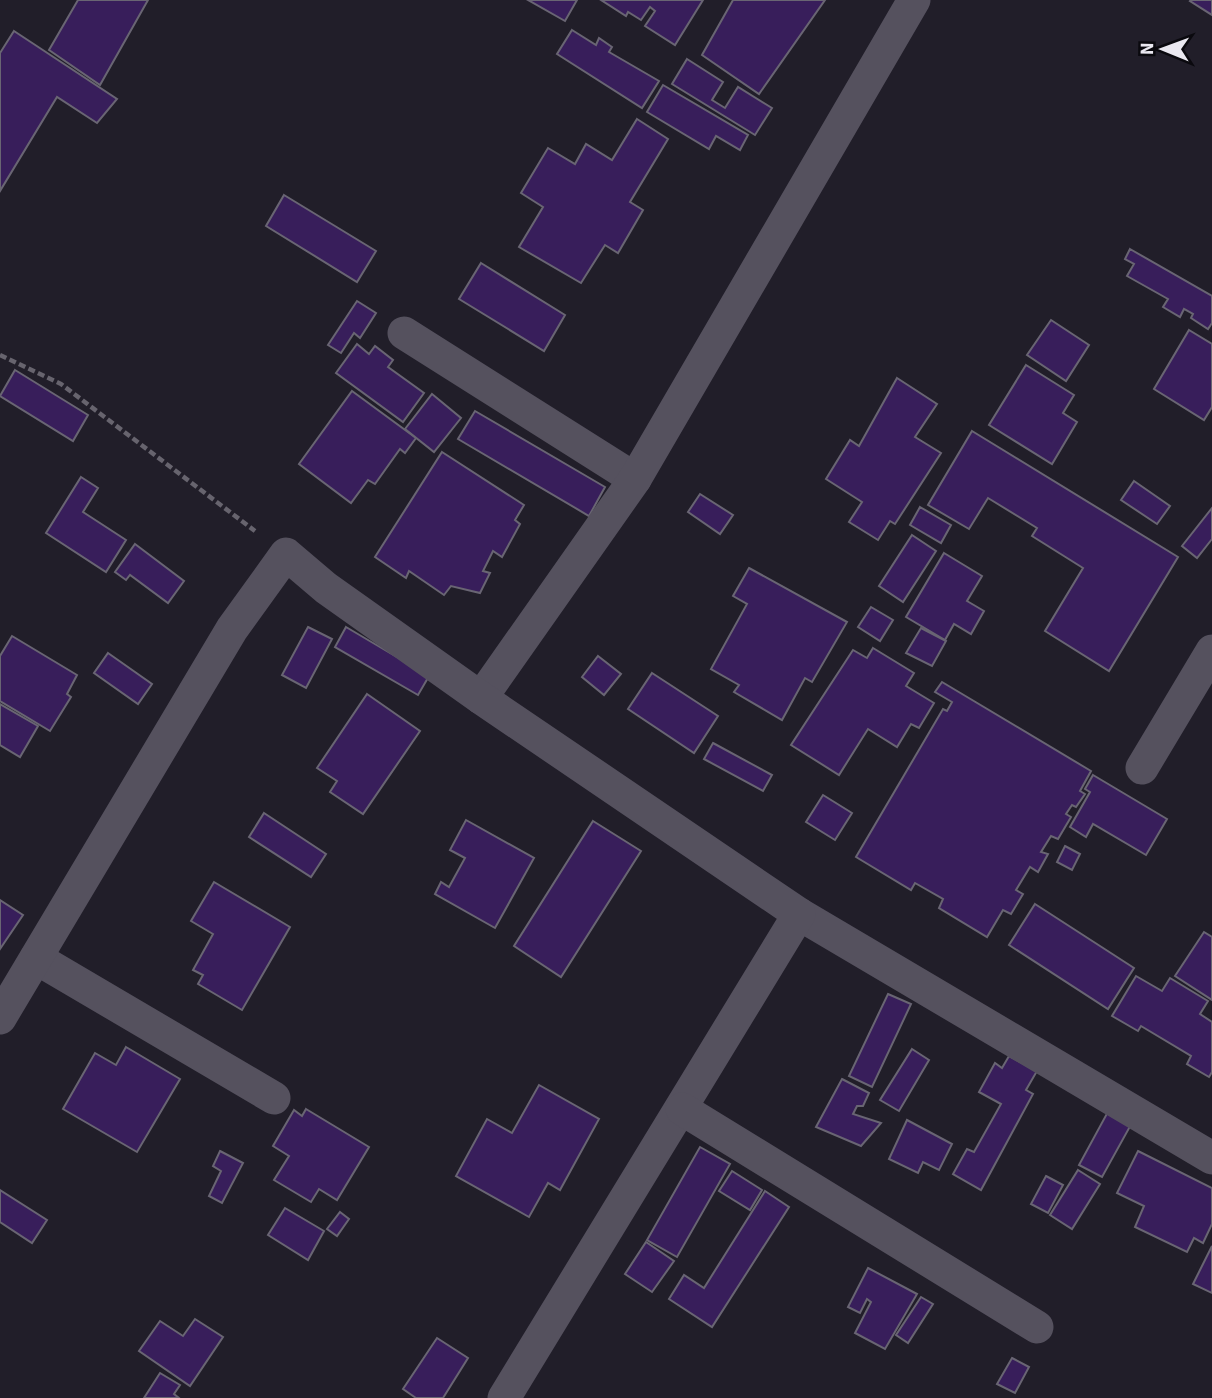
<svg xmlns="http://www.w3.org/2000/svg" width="1212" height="1398" font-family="'Source Sans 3',sans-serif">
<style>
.building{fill:#381e5b;stroke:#696573;stroke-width:2}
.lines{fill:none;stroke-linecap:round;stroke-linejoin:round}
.path{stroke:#67646e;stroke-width:4.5;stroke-dasharray:7 3.5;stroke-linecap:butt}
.minor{stroke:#55515e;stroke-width:33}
</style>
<rect width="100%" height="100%" fill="#211e29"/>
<!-- building -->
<g class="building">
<path d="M78,0H148L100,85L49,50Z"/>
<path d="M528,0H577L565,21Z"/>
<path d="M601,0H703L675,45L645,26L655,11L650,7L641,20L628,12L626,16Z"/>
<path d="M733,0H825L759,94L702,55Z"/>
<path d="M1212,0V15L1190,1L1191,0Z"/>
<path d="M572,30L596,45L599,38L612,47L609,52L659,81L642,108L557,54Z"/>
<path d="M14,31L117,99L97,123L57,97L0,191V53Z"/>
<path d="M687,59L723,82L712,100L725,108L738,87L772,108L755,135L672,84Z"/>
<path d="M663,85L748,135L740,150L716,136L709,149L647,112Z"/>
<path d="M637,119L668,139L630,202L643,210L618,253L605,245L581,283L519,247L543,207L521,193L548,148L575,164L586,144L612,160Z"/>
<path d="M284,195L376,251L357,282L266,226Z"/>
<path d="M1130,249L1212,296V323L1208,329L1191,318L1193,314L1184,309L1180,317L1163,307L1168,299L1127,276L1134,264L1125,259Z"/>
<path d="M481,263L565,315L544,351L459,299Z"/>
<path d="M357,301L376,313L360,338L354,333L341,353L328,345Z"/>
<path d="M1051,320L1089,345L1066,381L1027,355Z"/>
<path d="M1189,330L1212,344V407L1204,420L1154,389Z"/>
<path d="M357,344L369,354L375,346L393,360L388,367L424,393L403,422L336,373Z"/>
<path d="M1026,365L1074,395L1063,413L1077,422L1052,464L989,425Z"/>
<path d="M15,370L88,415L73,441L0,396Z"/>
<path d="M897,378L937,404L915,437L941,453L895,524L890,521L878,540L849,522L862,502L826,479L850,440L859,446Z"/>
<path d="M352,391L416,438L405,453L400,449L375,484L368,480L351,503L299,464Z"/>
<path d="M432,394L461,418L434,452L405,429Z"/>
<path d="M475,411L605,487L589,516L458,439Z"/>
<path d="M972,431L1178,557L1109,671L1045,631L1083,568L1032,536L1037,528L988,498L969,529L928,505Z"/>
<path d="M442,452L524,505L515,520L520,524L502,557L493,551L483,571L490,573L480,593L451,586L444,595L409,571L406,578L375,557Z"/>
<path d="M81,477L98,488L83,512L126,540L106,572L46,533Z"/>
<path d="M1134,481L1170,506L1157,524L1121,500Z"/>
<path d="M700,494L733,515L720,534L688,512Z"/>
<path d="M920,507L951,525L941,543L910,525Z"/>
<path d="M1212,508V539L1197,558L1182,546Z"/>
<path d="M912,535L936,551L903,602L879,586Z"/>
<path d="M135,544L184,581L168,603L130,575L126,580L115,572Z"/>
<path d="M944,553L982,576L967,601L984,611L971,634L954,624L945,640L906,617Z"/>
<path d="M749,568L847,622L812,682L805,678L782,720L734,692L739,685L711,669L747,604L733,596Z"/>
<path d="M871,607L893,620L880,641L858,627Z"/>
<path d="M308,627L332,639L306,688L282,675Z"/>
<path d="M346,627L429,676L418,695L335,647Z"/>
<path d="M921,628L946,641L932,666L906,653Z"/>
<path d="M12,636L77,675L67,694L71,697L50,731L0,701V656Z"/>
<path d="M873,648L914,673L906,686L934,703L919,728L911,724L897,747L868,729L839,775L791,745L853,650L867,658Z"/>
<path d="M108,653L152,684L138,704L94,673Z"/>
<path d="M598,656L621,674L604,695L582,677Z"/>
<path d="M652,673L718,716L694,753L628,709Z"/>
<path d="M942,682L1091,771L1080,791L1085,794L1076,807L1072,805L1066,814L1071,817L1058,839L1051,836L1041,852L1048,854L1038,872L1030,867L1016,890L1023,894L1011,914L1003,910L987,937L939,908L943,899L915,883L911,890L856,857L943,709L947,711L952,702L935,692Z"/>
<path d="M367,694L420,731L363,814L330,792L337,781L317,768Z"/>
<path d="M0,704L38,726L20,757L0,745Z"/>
<path d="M713,743L772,775L763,791L704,759Z"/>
<path d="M1093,775L1167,819L1146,855L1093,824L1086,837L1070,827L1090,792L1085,789Z"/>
<path d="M823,795L852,813L835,840L806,822Z"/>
<path d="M264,813L326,854L311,877L249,837Z"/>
<path d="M466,820L534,858L495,928L435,894L441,882L449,887L465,858L450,850Z"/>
<path d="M593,821L641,851L561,977L514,946Z"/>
<path d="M1065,846L1080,854L1072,870L1057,862Z"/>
<path d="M214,882L290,927L242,1010L198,984L203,975L193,970L213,934L191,921Z"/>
<path d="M0,900L23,915L0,949Z"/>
<path d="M1035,904L1134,968L1108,1009L1009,945Z"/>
<path d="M1204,932L1212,937V1000L1175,976Z"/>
<path d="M1136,976L1162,991L1170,978L1208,1001L1200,1014L1212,1022V1072L1209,1077L1187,1064L1191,1056L1141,1026L1138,1031L1112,1016Z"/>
<path d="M888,994L911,1004L872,1087L849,1076Z"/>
<path d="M126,1047L180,1079L137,1152L63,1109L95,1053L116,1065Z"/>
<path d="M912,1049L929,1060L899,1111L880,1100Z"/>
<path d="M1009,1056L1037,1071L1026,1090L1033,1094L981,1190L953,1174L967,1149L974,1152L1001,1104L979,1092L995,1063L1002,1068Z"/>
<path d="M842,1079L869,1093L863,1106H857L853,1114L881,1123L861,1146L816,1127Z"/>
<path d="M539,1085L599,1119L560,1190L548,1183L529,1217L456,1176L487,1119L512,1133Z"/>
<path d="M1110,1108L1133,1121L1102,1177L1079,1165Z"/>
<path d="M306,1109L369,1147L337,1200L319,1189L311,1202L274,1180L289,1156L273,1146L294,1110L302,1116Z"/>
<path d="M907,1120L952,1144L939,1170L923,1162L918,1173L889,1159Z"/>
<path d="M700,1147L730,1164L677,1257L647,1240Z"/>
<path d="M220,1151L243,1163L222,1203L209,1196L221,1171L213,1166Z"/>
<path d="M1138,1151L1212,1188V1224L1203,1243L1194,1238L1187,1252L1135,1227L1144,1206L1117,1193Z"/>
<path d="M1078,1170L1100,1184L1072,1229L1050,1215Z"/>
<path d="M732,1171L762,1190L750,1210L719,1191Z"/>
<path d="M1046,1176L1063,1185L1048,1213L1031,1204Z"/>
<path d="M0,1190L47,1220L32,1243L0,1222Z"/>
<path d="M765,1191L789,1207L712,1327L669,1299L684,1275L704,1288Z"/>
<path d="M285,1208L324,1231L308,1260L268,1235Z"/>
<path d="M340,1212L349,1219L337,1236L327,1229Z"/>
<path d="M646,1242L674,1261L652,1292L625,1274Z"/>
<path d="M1212,1246V1293L1193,1284Z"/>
<path d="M868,1268L917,1294L885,1349L855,1333L871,1302L867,1299L860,1313L848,1307Z"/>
<path d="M921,1297L933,1304L908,1343L896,1335Z"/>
<path d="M195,1319L223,1337L190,1386L139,1351L160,1321L183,1336Z"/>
<path d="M437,1338L468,1358L443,1398H416L403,1389Z"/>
<path d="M1012,1358L1029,1367L1015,1393L997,1384Z"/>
<path d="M160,1373L180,1385L174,1394L179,1398H144Z"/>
</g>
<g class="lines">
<!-- path -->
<path class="path" d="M0,355L61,384L255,531"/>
<!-- minor -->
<g class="minor">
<path d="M404,333L635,479"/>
<path d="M481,698L635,479L914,0"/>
<path d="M1142,768L1212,651"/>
<path d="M799,914L1212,1158"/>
<path d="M36,958L274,1098"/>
<path d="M0,1018L232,629L286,554L326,588L481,698L799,914L504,1398"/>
<path d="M682,1109L1037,1327"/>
</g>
</g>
<!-- north arrow -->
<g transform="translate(1163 49) rotate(271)" stroke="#0a090e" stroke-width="5" paint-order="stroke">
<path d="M0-5L12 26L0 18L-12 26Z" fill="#eae8f0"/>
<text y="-10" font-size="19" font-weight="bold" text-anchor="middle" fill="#eae8f0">N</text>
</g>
</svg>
